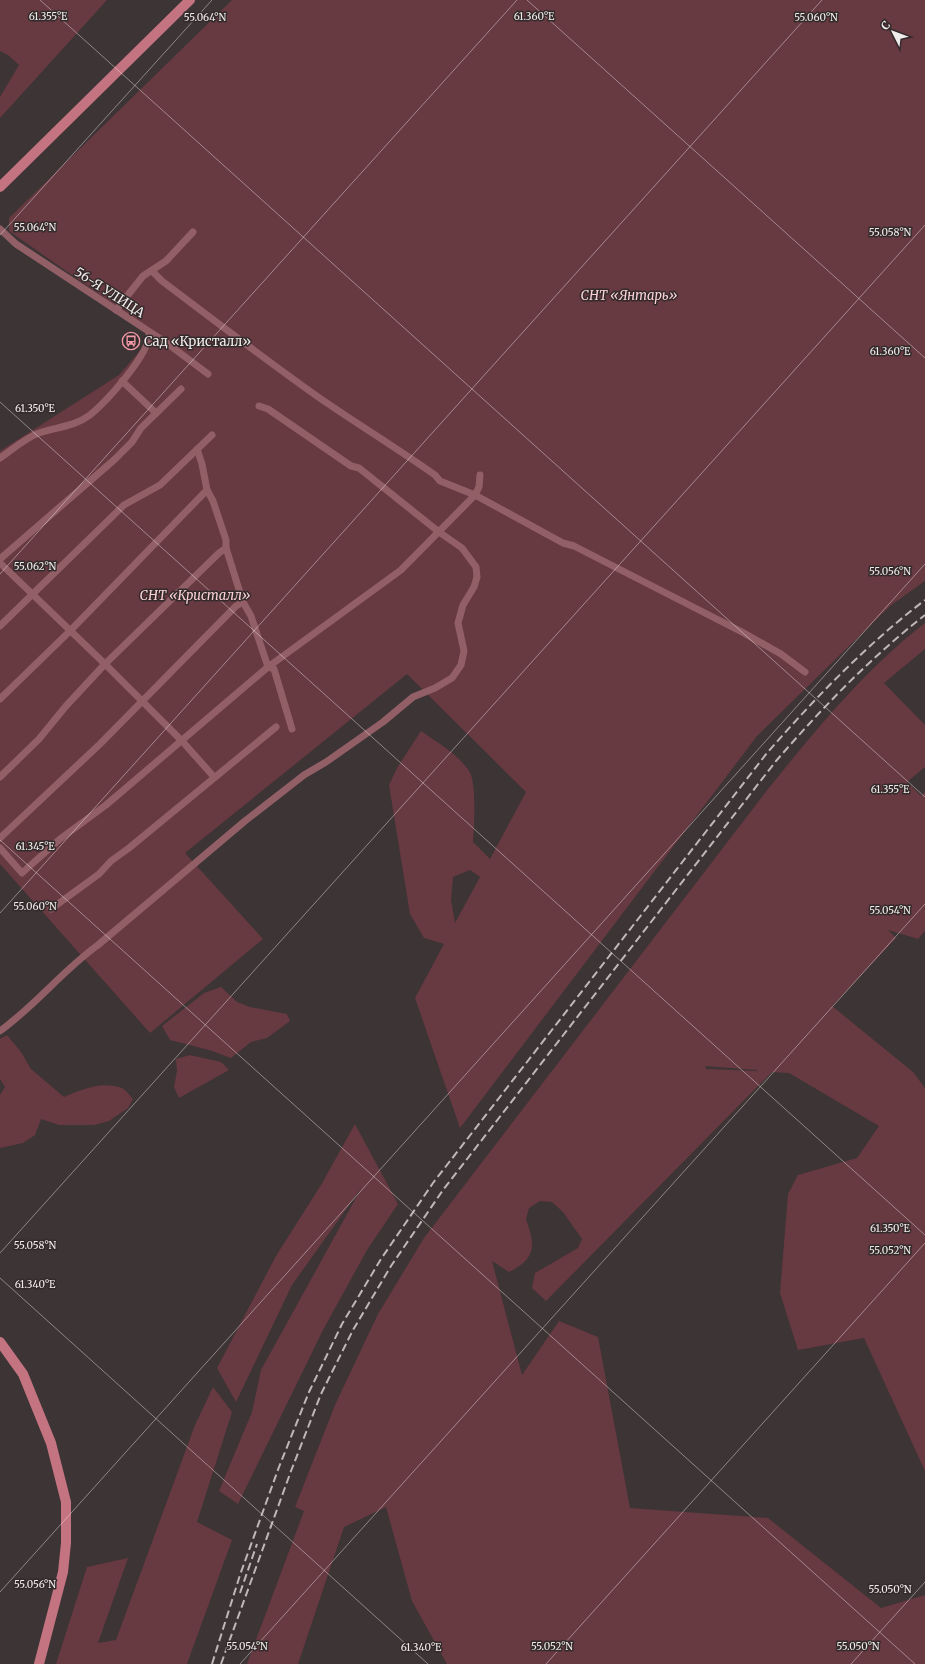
<svg xmlns="http://www.w3.org/2000/svg" width="925" height="1664" font-family="Merriweather,serif">
<style>
.green{fill:#673941;fill-rule:evenodd}
.lines{fill:none;stroke-linecap:round;stroke-linejoin:round}
.minor{stroke:#925f67;stroke-width:7}
.secondary{stroke:#c47381;stroke-width:10}
.rail{stroke:#beb8b9;stroke-width:2;stroke-dasharray:8 4;stroke-linecap:butt}
.ticks{fill:none;stroke:#f1ecec;stroke-width:1;stroke-opacity:0.45}
.labels{text-anchor:middle;stroke-width:3;stroke-linejoin:round;paint-order:stroke}
.street-label{font-size:13px;fill:#f1ecec;stroke:#332a2b}
.park-label{font-size:13px;font-style:italic;fill:#fcd2d7;stroke:#332a2b}
.poi-label{font-size:13px;fill:#f1ecec;stroke:#332a2b;text-anchor:start}
.ticks-label{font-size:10px;text-anchor:middle;fill:#f1ecec;stroke:#332a2b;stroke-width:3;stroke-linejoin:round;paint-order:stroke}
</style>
<rect width="100%" height="100%" fill="#3d3435"/>
<!-- green -->
<g class="green">
<path d="M0,0H107L0,118V97L19,65L8,55L0,51Z"/>
<path d="M232,0H925V581L890,606L757,736L460,1128L415,998L444,944L424,938L410,914L389,785L397,768L421,731C438,743 458,754 469,771C477,782 474,828 473,842L490,859L526,792L407,674L185,853L263,939L150,1033L0,864V451L119,375L144,346L159,336L9,231V218ZM470,870L480,877L455,923L451,900L453,877Z"/>
<path d="M925,623V649L884,683L925,725V767L907,782L921,796L925,792V931L918,939L888,930L896,938L832,1006L913,1072L925,1088V1471L864,1338L798,1350L780,1293L788,1194L798,1175L857,1158L879,1126L789,1073L772,1072L546,1301L532,1288L535,1273L578,1248L582,1239L563,1212L552,1202L540,1201L529,1208L526,1219C535,1245 537,1258 509,1272L492,1261L522,1375L559,1321L598,1337L630,1508L768,1518L881,1608L925,1595V1664H447L412,1601L386,1507L344,1527L298,1664H247L304,1511L295,1507L335,1405L378,1314L424,1238L768,789C816,730 864,670 925,623ZM705,1066L757,1070V1071L706,1069Z"/>
<path d="M221,987L237,1002L250,1007L287,1014L290,1021L267,1038L251,1042L231,1058L209,1050L170,1040L162,1026L204,993Z"/>
<path d="M7,1035L21,1052L31,1069L64,1097C83,1089 101,1081 122,1088C126,1090 130,1096 133,1099L128,1108L109,1121L94,1125H59L41,1119L35,1135L23,1143L0,1148V1095L5,1087L0,1079V1039Z"/>
<path d="M190,1055L221,1062L229,1070L179,1098L174,1087L177,1071L176,1059Z"/>
<path d="M355,1124L398,1204L367,1250L323,1330L238,1504L219,1491L252,1412L261,1370L362,1187L292,1285L236,1402L217,1368L276,1256L321,1185Z"/>
<path d="M213,1387L232,1412L197,1522L232,1540L187,1664H56L87,1567L128,1558L98,1643L116,1640L195,1425Z"/>
</g>
<g class="lines">
<!-- minor -->
<g class="minor">
<path d="M0,229L16,244L168,344L208,374"/>
<path d="M152,271L162,281C215,321 267,361 321,399C359,425 398,449 435,475L440,481L475,495L563,543L574,546L742,632L781,654L805,672"/>
<path d="M116,310L143,276L166,261L193,232"/>
<path d="M122,381L156,413"/>
<path d="M197,449L202,464L207,490L213,501L226,540V548L243,602L251,616L268,667L274,669L292,729"/>
<path d="M0,458C12,450 25,438 39,433C56,427 74,427 90,415C106,402 152,352 149,332"/>
<path d="M0,559L114,460L132,442L141,428L181,389"/>
<path d="M0,563L105,664L182,741L214,777"/>
<path d="M0,626L124,505L160,485L212,435"/>
<path d="M0,699L70,631L207,490"/>
<path d="M0,777L39,739L66,706L105,664L219,553L226,548"/>
<path d="M0,838L100,744L236,606L243,602"/>
<path d="M0,848L22,873L60,839L106,805L268,667L401,570L475,495L479,487L480,475"/>
<path d="M51,909L99,874L111,861L129,848L276,727"/>
<path d="M0,1031C36,1005 63,970 98,945L245,821L304,775L326,762L383,722L413,697L435,688L452,678L461,665L464,651L458,623L463,605L474,587L477,577L476,567L462,548L439,532L359,468L351,466L268,409L259,406"/>
</g>
<!-- secondary -->
<g class="secondary">
<path d="M0,187L190,0"/>
<path d="M0,1342L23,1374L51,1443L66,1502V1543L63,1572L39,1664"/>
</g>
<!-- rail -->
<g class="rail">
<path d="M240,1593L257,1544"/>
<path d="M212,1664L240,1575L279,1467L309,1392L342,1324L381,1259L433,1183L767,753C816,697 866,645 925,600"/>
<path d="M221,1664L291,1471L321,1394L353,1330L391,1266L443,1190L776,761C822,708 870,658 925,615"/>
</g>
</g>
<!-- ticks -->
<path class="ticks" d="M40,0L925,797M527,0L925,358M0,235L212,0M0,402L925,1235M0,574L517,0M0,840L915,1664M0,913L822,0M0,1253L925,225M0,1278L428,1664M0,1592L925,564M240,1664L925,904M546,1664L925,1243M851,1664L925,1582"/>
<!-- icons -->
<defs>
<symbol id="bus-ring" viewBox="-11 -11 22 22"><circle r="9.5" fill="#332a2b" stroke="#f39aa8" stroke-width="1.5"/><path d="M-5-6H5V4H4V6H2V4H-2V6H-4V4H-5ZM-3.5-4V0h7V-4ZM-3.5 1.2v1.5H-2V1.2ZM2 1.2v1.5H3.5V1.2Z" fill="#f39aa8"/></symbol>
</defs>
<g fill-rule="evenodd">
<use href="#bus-ring" x="121" y="331" width="20" height="20"/>
</g>
<g class="labels">
<!-- street labels -->
<g class="street-label">
<text transform="translate(110 292) rotate(33)" y="5">56-Я УЛИЦА</text>
</g>
<!-- park labels -->
<g class="park-label">
<text x="629" y="300">СНТ «Янтарь»</text>
<text x="195" y="600">СНТ «Кристалл»</text>
</g>
<!-- poi labels -->
<g class="poi-label">
<text x="144" y="346">Сад «Кристалл»</text>
</g>
</g>
<g class="ticks-label">
<text x="48" y="20">61.355°E</text>
<text x="534" y="20">61.360°E</text>
<text x="205" y="21">55.064°N</text>
<text x="816" y="21">55.060°N</text>
<text x="35" y="231">55.064°N</text>
<text x="890" y="236">55.058°N</text>
<text x="890" y="355">61.360°E</text>
<text x="35" y="412">61.350°E</text>
<text x="35" y="570">55.062°N</text>
<text x="890" y="575">55.056°N</text>
<text x="890" y="793">61.355°E</text>
<text x="35" y="850">61.345°E</text>
<text x="35" y="910">55.060°N</text>
<text x="890" y="914">55.054°N</text>
<text x="890" y="1232">61.350°E</text>
<text x="35" y="1249">55.058°N</text>
<text x="890" y="1254">55.052°N</text>
<text x="35" y="1288">61.340°E</text>
<text x="35" y="1588">55.056°N</text>
<text x="890" y="1593">55.050°N</text>
<text x="247" y="1650">55.054°N</text>
<text x="552" y="1650">55.052°N</text>
<text x="858" y="1650">55.050°N</text>
<text x="421" y="1651">61.340°E</text>
</g>
<!-- north arrow -->
<g transform="translate(893 32) rotate(312)" stroke="#332a2b" stroke-width="3" paint-order="stroke">
<path d="M0-3L7 15L0 10L-7 15Z" fill="#f1ecec"/>
<text y="-6" font-size="11" font-weight="bold" text-anchor="middle" fill="#f1ecec">С</text>
</g>
</svg>
